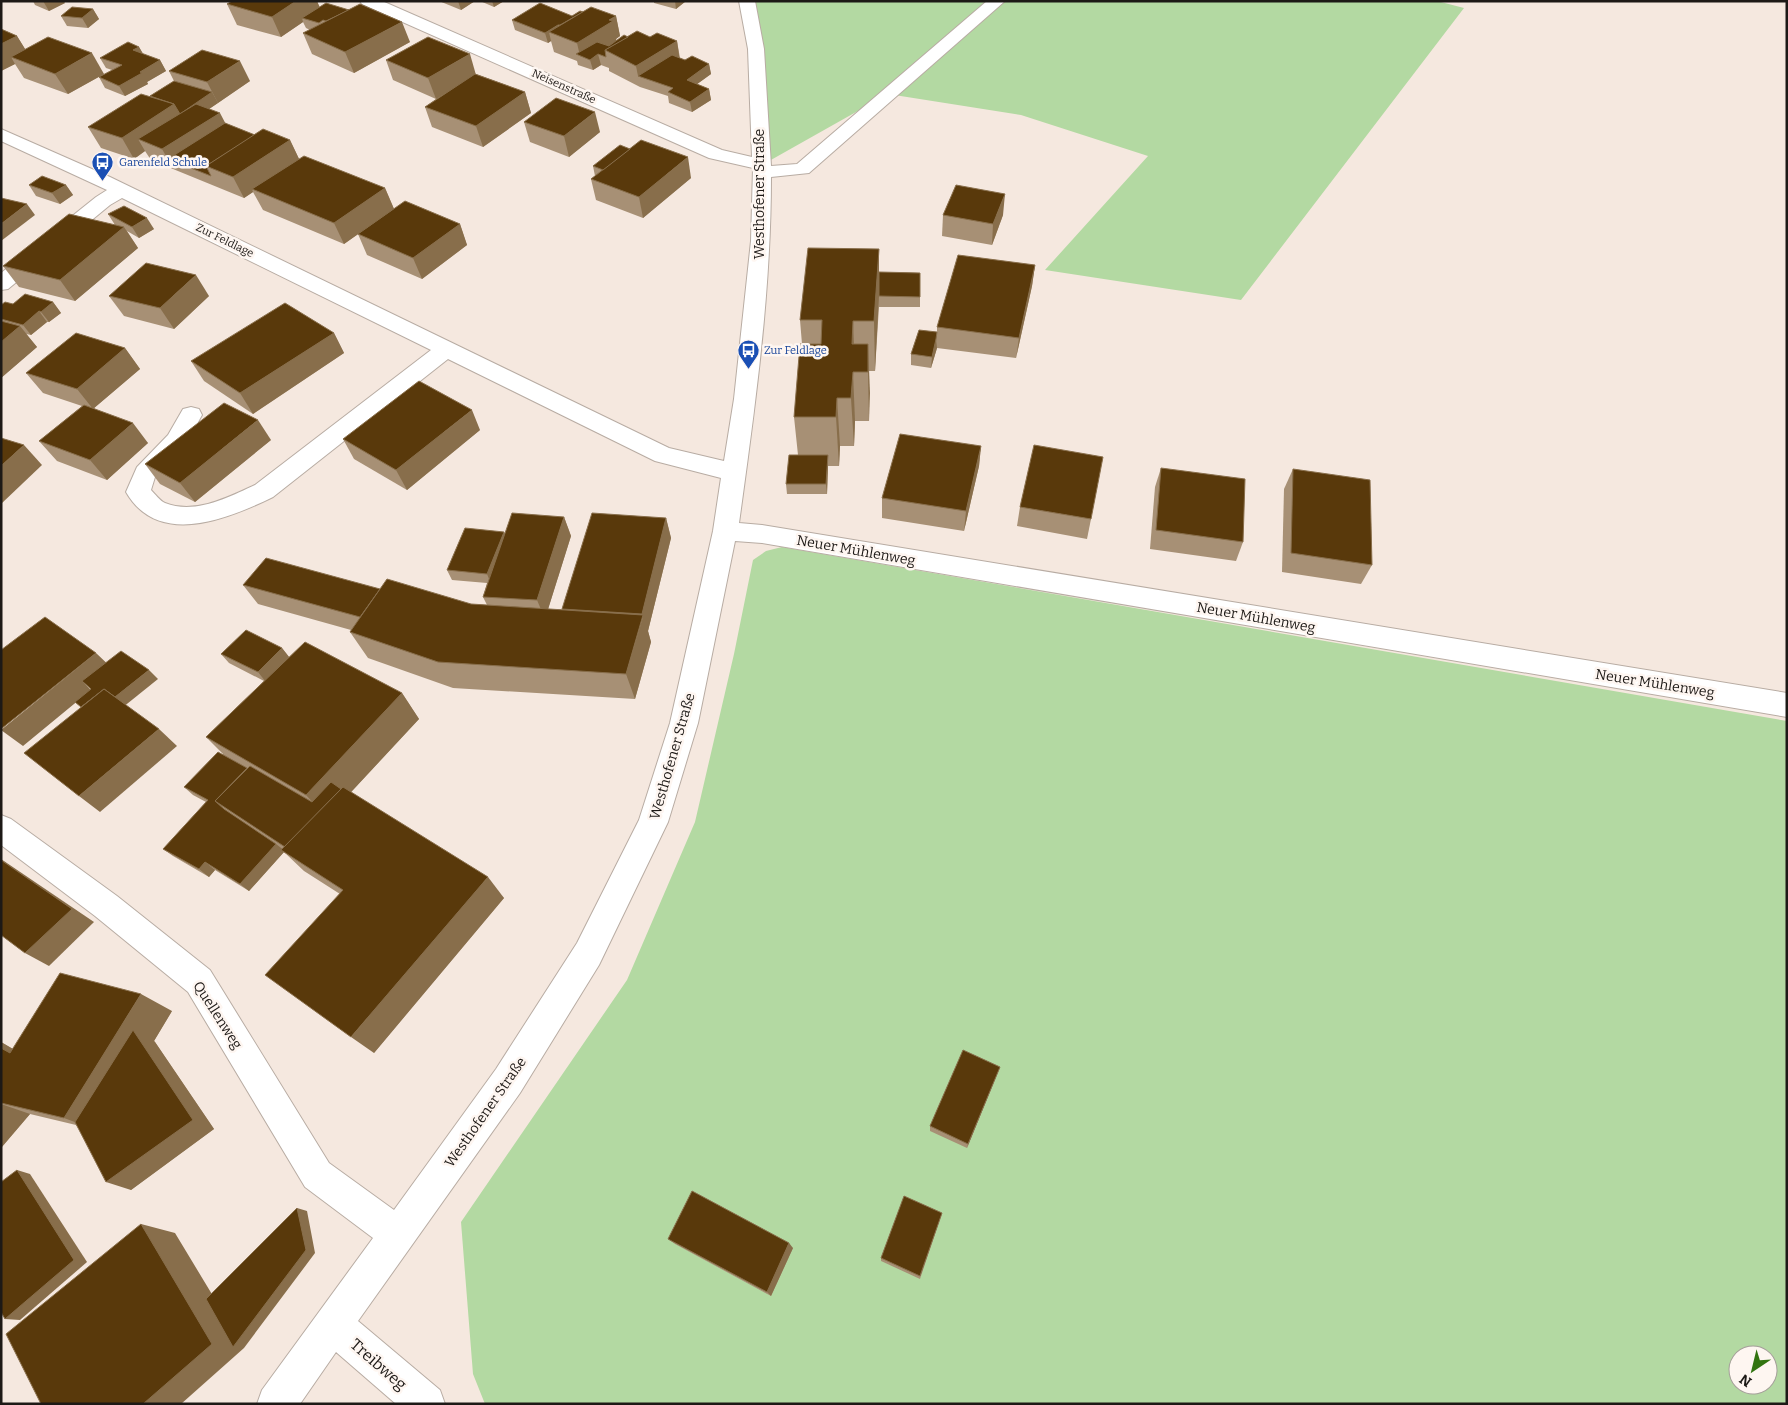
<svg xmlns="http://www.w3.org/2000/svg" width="1788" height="1405" font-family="Bitter,serif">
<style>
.green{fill:#b3d9a2;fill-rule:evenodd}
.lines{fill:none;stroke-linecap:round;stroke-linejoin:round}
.minor-casing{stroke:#b8aca3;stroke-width:2}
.minor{fill:#fff;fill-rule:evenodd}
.wall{fill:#a79075}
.shaded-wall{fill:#886e4b}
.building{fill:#59390b;stroke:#886e4b}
.labels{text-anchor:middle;stroke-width:5;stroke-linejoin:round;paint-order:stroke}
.far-street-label{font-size:11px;fill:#1d1916;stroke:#fef6f1}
.far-transit-label{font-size:11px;fill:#164399;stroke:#fef6f1;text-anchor:start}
.street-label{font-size:14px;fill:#1d1916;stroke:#fef6f1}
.near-street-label{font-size:16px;fill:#1d1916;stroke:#fef6f1}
</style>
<rect width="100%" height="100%" fill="#f5e8df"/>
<!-- green -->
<g class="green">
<path d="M747,1H1437L1464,8L1241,300L1045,270L1148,156L1021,115L888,94L762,165Z"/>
<path d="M782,547L1787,721V1404H485L473,1374L461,1222L627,980L695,822L734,654L753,560L766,551ZM1738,1355H1768V1385H1738Z"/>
</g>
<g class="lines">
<defs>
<path id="minor" d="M360,1H382L722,150L752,157L748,49L739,1H755L764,49L771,166L797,164L987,1H1005L809,173L771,177C771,293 755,408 739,523L762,525L1787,693V717L762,543L735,541L698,723L668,822L599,965L520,1093L358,1321L440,1390L445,1404H396L336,1352L300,1404H257L262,1390L373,1238L305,1187L188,992L95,916L1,845V815L11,819L117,896L210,970L329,1163L394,1210L496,1069L577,943L639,820L670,723L713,531L721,478L655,461L448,359L273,497C228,519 158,548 126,492L137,467L168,435L183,409L191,407L199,409L202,415L184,447L155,477L151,490C155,494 160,501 165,503C195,515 229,497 255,485L431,350L122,198L110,205L8,289L1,290V273L96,197L107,190L1,141V129L110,177L669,448L724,461L734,399L751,241L753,168L709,158L362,4Z"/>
</defs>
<!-- minor casing -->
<use href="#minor" class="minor-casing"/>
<!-- minor -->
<use href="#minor" class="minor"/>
</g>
<!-- wall -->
<g class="wall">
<path d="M33,1H63L65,3L49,11L35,5Z"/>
<path d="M232,1H317L319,7L410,42L354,73L312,54L303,33L310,30L306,28L303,22L281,37L237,25L227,4Z"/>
<path d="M439,1H475L461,10Z"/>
<path d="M480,1H504L494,7Z"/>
<path d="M654,1H686L676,9L654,3Z"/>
<path d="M93,9L99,19L88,28L67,26L61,16Z"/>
<path d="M583,12L616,16L620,36L616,39L617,41L628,37H650L677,41L680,58L685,60L709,64L711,74L697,84L709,89L711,100L692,112L669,103L668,96L640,87L609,71V68L601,65L593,70L578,65L577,61L554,52L551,41L548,43L515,30L512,20L572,16Z"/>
<path d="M1,29L17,36L25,49L104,74L68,94L24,78L15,64L1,71Z"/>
<path d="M139,47L143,54L160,60L166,71L147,82L148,84L125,96L105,88L99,77L112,70L106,68L100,58Z"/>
<path d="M386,60L476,74L525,92L531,113L483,147L432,127L425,107L436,99L393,80Z"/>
<path d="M169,71L250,81L209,109L225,123L255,135L290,140L299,159L385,188L394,209L365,229L460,224L467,245L422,279L367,255L358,234L344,244L263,210L253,192L244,198L151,160L145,151L134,159L101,148L88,127L150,96L174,81Z"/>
<path d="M524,122L600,132L569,157L530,142Z"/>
<path d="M593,166L691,178L643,218L596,200L591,179L595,176Z"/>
<path d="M29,185H66L73,195L60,204L36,196Z"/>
<path d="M108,214L154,229L139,238L127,231L138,248L75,301L19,287L3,266L115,225Z"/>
<path d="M943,215H1003L992,245L942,236Z"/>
<path d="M879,249V272L920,273V307H879V306L875,371H869V421H855L854,446H840L839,466H828L827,494H787L786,484L798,455L794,417L802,344L800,320Z"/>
<path d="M1035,265L1032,286L1016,358L937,348L931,368L911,365V354L937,332V327Z"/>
<path d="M109,296H209L174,329L124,316Z"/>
<path d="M53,302L61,313L49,322H47L31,335L26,334L37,347L1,378V305Z"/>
<path d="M334,333L344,353L253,414L204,381L191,361Z"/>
<path d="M125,348L140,369L94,408L148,443L107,480L57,461L39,441L82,406L43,393L26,373Z"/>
<path d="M480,430L407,490L354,459L343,439Z"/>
<path d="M271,440L195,502L160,484L145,464Z"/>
<path d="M981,446L979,466L964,531L882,518V498Z"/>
<path d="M1161,468L1243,542L1236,561L1150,549L1155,487Z"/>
<path d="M1293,469L1372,565L1361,584L1282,572L1284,489Z"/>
<path d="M1020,507L1091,519L1087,539L1017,526Z"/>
<path d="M564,517L571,536L548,609L563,610L562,609L666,518L671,538L648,631L651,642L635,699L453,688L368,658L350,632L351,630L258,604L243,585L380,589L471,604L487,605L483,597L487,583L452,580L447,570L504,532L505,534Z"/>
<path d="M282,648L289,657L402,693L419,719L351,792L504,898L374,1053L340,894L304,871L284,852L249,891L215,870L209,877L173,856L163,849L206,802L193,795L184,787L223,754L206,737L264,681L229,663L221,654Z"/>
<path d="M172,1011L154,1041L155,1042L214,1129L131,1190L76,1125L30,1114L1,1148V1042L13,1049Z"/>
<path d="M1000,1067L967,1148L930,1131V1126Z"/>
<path d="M942,1213L920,1279L881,1261V1258Z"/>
<path d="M668,1239L793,1248L771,1296L675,1244Z"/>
</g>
<!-- shaded-wall -->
<g class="shaded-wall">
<path d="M43,1H63L65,3L49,11Z"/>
<path d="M296,1H317L321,10L302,18L303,22L281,37L272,17Z"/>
<path d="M458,1H475L461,10Z"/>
<path d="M492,1H504L494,7Z"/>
<path d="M675,1H686L676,9Z"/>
<path d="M93,9L99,19L88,28L82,18Z"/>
<path d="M616,16L620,36L616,39L617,42L589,59L580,56L577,43Z"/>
<path d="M402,22L410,42L354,73L345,52Z"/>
<path d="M558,25L561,35L549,32L551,41L548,43L545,33Z"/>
<path d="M17,36L30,57H11L15,64L1,71V44Z"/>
<path d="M677,41L680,62L638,76L636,66Z"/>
<path d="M139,47L145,57L133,50Z"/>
<path d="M92,53L104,74L68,94L55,74Z"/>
<path d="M470,54L476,75L436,99L428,78Z"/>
<path d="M598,54L601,65L593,70L590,60Z"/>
<path d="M160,60L166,71L147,82L148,84L125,96L119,86L140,72Z"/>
<path d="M240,61L250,81L218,103L207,82Z"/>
<path d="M709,64L711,74L689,90L687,80Z"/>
<path d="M709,89L711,100L692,112L690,102Z"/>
<path d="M212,92L218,103L154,146L138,139L145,151L134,159L122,138L174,104Z"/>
<path d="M525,92L531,113L483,147L476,126Z"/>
<path d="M595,112L600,132L569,157L564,136Z"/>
<path d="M220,113L231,134L168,159L174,170L162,149Z"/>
<path d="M290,140L300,161L252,189L253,192L244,198L233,177Z"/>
<path d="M688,157L691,178L643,218L639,197Z"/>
<path d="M66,185L73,195L60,204L52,193Z"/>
<path d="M385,188L394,209L344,244L334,223Z"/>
<path d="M1005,194L1003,215L992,245L993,224Z"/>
<path d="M27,204L35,215L1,241V224Z"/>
<path d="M147,218L154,229L139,238L132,227Z"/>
<path d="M460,224L467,245L422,279L413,258Z"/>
<path d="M124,227L138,248L75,301L60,280Z"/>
<path d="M879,249V296L875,371L874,321Z"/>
<path d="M1035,265L1032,286L1016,358L1019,338Z"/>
<path d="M196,275L209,296L174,329L160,308Z"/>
<path d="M53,302L61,313L49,322L41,312Z"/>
<path d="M39,311L47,322L31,335L23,325Z"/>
<path d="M853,321L855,370L852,344Z"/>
<path d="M20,326L37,347L1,378V342Z"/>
<path d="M334,333L344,353L253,414L240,393Z"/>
<path d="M936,339L937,348L931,368L932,357Z"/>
<path d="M868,344L870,393L869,421L868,372Z"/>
<path d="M125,348L140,369L93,409L77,389Z"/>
<path d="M853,372L855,421L854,446L851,398Z"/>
<path d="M837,398L840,446L839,466L836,417Z"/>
<path d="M472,410L480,430L407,490L396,470Z"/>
<path d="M258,420L271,440L195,502L180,483Z"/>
<path d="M133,423L148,443L107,480L90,460Z"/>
<path d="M24,445L42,465L1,504V466Z"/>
<path d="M981,446L979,466L964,531L966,511Z"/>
<path d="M828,455V465L827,494L826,484Z"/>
<path d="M564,517L571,536L545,619L537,600Z"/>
<path d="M666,518L671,538L648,631L651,642L635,699L626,674L643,617L642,614Z"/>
<path d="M504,532L508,542L491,584L487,574Z"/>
<path d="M282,648L289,657L265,681L258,672Z"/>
<path d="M96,653L115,671L82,681L91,690L23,746L1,730Z"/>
<path d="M149,670L158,679L102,724L92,715Z"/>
<path d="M402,693L419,719L327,818L306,795Z"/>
<path d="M159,729L177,746L100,812L79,796Z"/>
<path d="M276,844L285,851L281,850L284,852L249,891L240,884Z"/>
<path d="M1,859L94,922L49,966L25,953Z"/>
<path d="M205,862L215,870L209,877L199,869Z"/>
<path d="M488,877L504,898L374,1053L351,1037Z"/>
<path d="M141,994L172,1011L154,1041L155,1042L214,1129L131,1190L106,1182L99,1131L64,1118Z"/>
<path d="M1,1042L47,1069L10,1053L1,1048Z"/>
<path d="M1000,1067L998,1072L967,1148L968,1144Z"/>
<path d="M1,1104L30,1114L1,1148Z"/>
<path d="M17,1170L30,1174L87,1262L20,1320L5,1319Z"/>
<path d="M297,1208L307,1211L315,1253L244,1348L181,1404H143L141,1224L175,1233L239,1339Z"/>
<path d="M789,1243L793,1248L771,1296L767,1292Z"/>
</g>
<!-- building -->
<g class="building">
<path d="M232,1H296L272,17L227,4Z"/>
<path d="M326,3L349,10L326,21L323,20L319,23L302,18Z"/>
<path d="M540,3L572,16L580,11L583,12L560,25H558L545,33L512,20Z"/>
<path d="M360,4L402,22L345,52L303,33Z"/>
<path d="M72,7L93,9L82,18L61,16Z"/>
<path d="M591,7L616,16L609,20L613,21L577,43L549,32Z"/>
<path d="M1,29L17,36L1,44Z"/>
<path d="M637,31L650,37L657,33L677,41L636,66L605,50Z"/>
<path d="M624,35L628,37L605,50L606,57L598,54L590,60L576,54L597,42L609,46Z"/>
<path d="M48,37L92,53L55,74L11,57Z"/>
<path d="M428,37L470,54L428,78L386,60Z"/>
<path d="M128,42L139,47L133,50L160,60L140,72L142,73L119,86L99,77L122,65L100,58Z"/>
<path d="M202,50L240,61L207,82L169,71Z"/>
<path d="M672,55L685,60L692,56L709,64L687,80L709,89L690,102L668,92L673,88L638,76Z"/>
<path d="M475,74L525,92L476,126L425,107Z"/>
<path d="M174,81L212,92L180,114L174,104L150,96Z"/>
<path d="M141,94L174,104L122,138L88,127Z"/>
<path d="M556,98L595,112L564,136L524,122Z"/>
<path d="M196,104L220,113L162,149L138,139Z"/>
<path d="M225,123L255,135L206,166L211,176L168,159Z"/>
<path d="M263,129L290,140L233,177L206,166Z"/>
<path d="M641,140L688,157L639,197L591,179Z"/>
<path d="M620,145L630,149L603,170L593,166Z"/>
<path d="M304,156L385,188L334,223L252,189Z"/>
<path d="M42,176L66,185L52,193L29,185Z"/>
<path d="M956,185L1005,194L993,224L943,215Z"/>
<path d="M1,198L27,204L1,224Z"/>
<path d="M405,201L460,224L413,258L358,234Z"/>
<path d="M124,206L147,218L132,227L108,214Z"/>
<path d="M69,214L124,227L60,280L3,266Z"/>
<path d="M808,248L879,249L874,321H853L852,344H868V372H853L851,398H837L836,417H794L800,344H821L822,320H800Z"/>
<path d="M958,255L1035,265L1019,338L937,327Z"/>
<path d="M146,263L196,275L160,308L109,296Z"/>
<path d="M879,272L920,273V297L879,296Z"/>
<path d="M25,294L53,302L41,312L39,311L23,325L1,319V305L5,302L13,304Z"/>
<path d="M285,303L334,333L240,393L191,361Z"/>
<path d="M1,321L20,326L1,342Z"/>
<path d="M919,330L937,332L936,339L932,357L911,354Z"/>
<path d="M76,333L125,348L77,389L26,373Z"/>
<path d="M419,381L472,410L396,470L343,439Z"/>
<path d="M224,403L258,420L180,483L145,464Z"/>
<path d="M84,405L133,423L90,460L39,441Z"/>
<path d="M900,434L981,446L966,511L882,498Z"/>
<path d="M1,438L24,445L1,466Z"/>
<path d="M1034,445L1103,457L1091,519L1020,507Z"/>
<path d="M789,455H828L826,484H786Z"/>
<path d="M1161,468L1245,479L1243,542L1156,530Z"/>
<path d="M1293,469L1370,480L1372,565L1291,553Z"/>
<path d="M512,513L564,517L537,600L483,597Z"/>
<path d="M592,513L666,518L642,614L562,609Z"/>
<path d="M465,528L504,532L487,574L447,570Z"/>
<path d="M266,558L380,589L360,617L243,585Z"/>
<path d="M387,579L471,604L643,615L626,674L438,662L350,632Z"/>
<path d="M45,617L96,653L1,729V650Z"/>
<path d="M246,630L282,648L258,672L221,654Z"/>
<path d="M305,642L402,693L306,795L206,737Z"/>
<path d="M121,651L149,670L115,697L104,689L81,707L75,702L91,689L82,681Z"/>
<path d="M104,689L159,729L79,796L24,753Z"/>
<path d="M218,752L247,768L215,801L224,809L276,844L240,884L205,862L199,869L163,849L208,800L184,787Z"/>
<path d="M250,766L312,802L331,782L341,789L285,847L215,801Z"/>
<path d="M343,787L488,877L351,1037L265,975L343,890L281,850Z"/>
<path d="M1,860L72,909L25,953L1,935Z"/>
<path d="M60,973L141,994L64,1118L1,1103V1048L10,1053Z"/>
<path d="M133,1030L193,1120L106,1182L75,1122Z"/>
<path d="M963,1050L1000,1067L968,1144L930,1126Z"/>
<path d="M17,1170L74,1260L5,1319L1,1312V1182Z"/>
<path d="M692,1191L789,1243L767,1292L668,1239Z"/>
<path d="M904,1196L942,1213L920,1276L881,1258Z"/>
<path d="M297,1208L306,1250L233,1347L206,1299Z"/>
<path d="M141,1224L212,1344L143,1404H41L6,1334Z"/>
</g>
<!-- icons -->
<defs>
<symbol id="bus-pin" viewBox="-11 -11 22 30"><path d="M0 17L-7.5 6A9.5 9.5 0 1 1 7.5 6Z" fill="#1a4fb4" stroke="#fef6f1"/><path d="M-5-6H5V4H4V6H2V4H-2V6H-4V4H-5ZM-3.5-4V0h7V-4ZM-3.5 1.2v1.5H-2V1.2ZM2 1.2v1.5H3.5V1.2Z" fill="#fff"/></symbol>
</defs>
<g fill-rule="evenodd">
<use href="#bus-pin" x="90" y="150" width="25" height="34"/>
<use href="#bus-pin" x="736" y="338" width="25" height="34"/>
</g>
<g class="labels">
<!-- far-street labels -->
<g class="far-street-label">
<text transform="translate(564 86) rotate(24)" y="4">Neisenstraße</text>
<text transform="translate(225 240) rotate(26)" y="4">Zur Feldlage</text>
</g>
<!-- far-transit labels -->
<g class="far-transit-label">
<text x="119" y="166">Garenfeld Schule</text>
<text x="764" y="354">Zur Feldlage</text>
</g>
<!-- street labels -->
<g class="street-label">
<text transform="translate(759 194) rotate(-90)" y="5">Westhofener Straße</text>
<text transform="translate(856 550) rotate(10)" y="5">Neuer Mühlenweg</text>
<text transform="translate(1256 617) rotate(10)" y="5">Neuer Mühlenweg</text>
<text transform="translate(1655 683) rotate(9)" y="5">Neuer Mühlenweg</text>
<text transform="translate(672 756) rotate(-74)" y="5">Westhofener Straße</text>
<text transform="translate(218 1015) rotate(57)" y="5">Quellenweg</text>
<text transform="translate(485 1112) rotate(-55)" y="5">Westhofener Straße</text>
</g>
<!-- near-street labels -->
<g class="near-street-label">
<text transform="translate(379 1364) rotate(41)" y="6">Treibweg</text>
</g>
</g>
<!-- border -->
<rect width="1788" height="1405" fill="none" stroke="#1d1916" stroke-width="5"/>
<!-- north arrow -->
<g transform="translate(1753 1370) rotate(215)"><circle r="24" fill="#fef6f1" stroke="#a49e99"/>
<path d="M0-4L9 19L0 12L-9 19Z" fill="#327410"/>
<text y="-8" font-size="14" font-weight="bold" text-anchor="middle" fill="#1d1916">N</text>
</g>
</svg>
